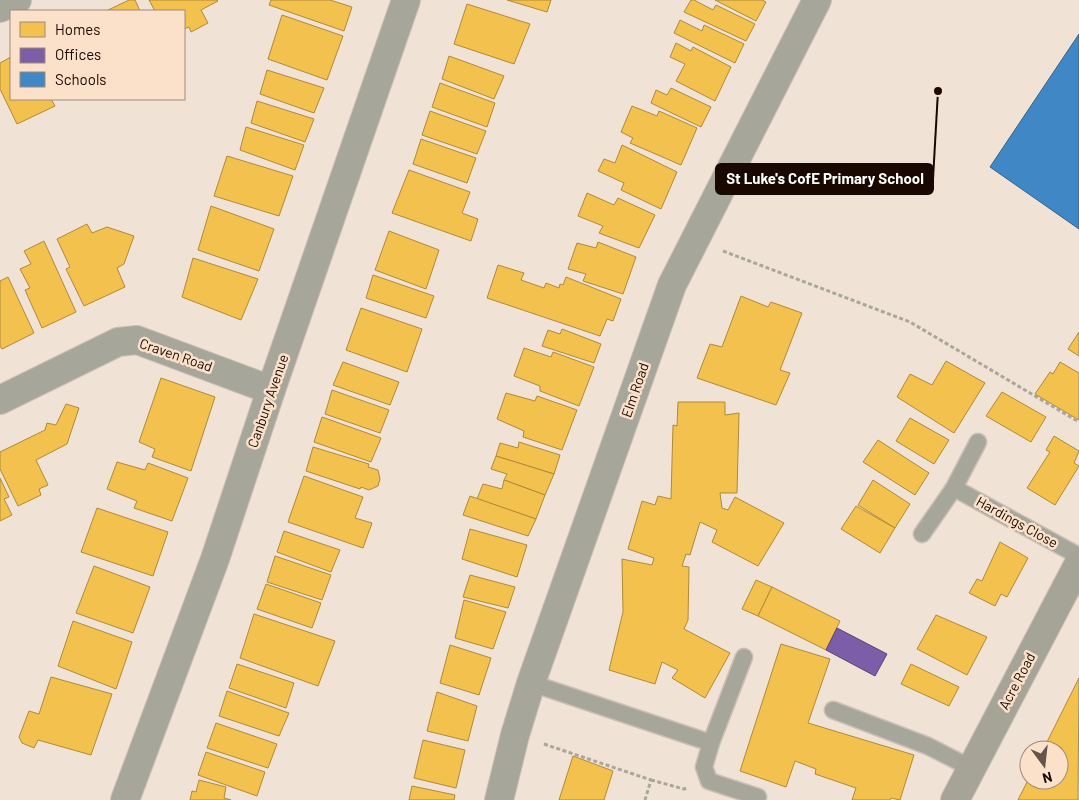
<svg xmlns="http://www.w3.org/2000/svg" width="1079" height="800" font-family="Barlow,sans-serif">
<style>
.homes{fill:#f2c14e;stroke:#b18a37}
.offices{fill:#7b5ea7;stroke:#5d4475}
.schools{fill:#3f88c5;stroke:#33628a}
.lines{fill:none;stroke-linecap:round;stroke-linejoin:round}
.lane-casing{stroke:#cbbfb5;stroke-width:19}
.street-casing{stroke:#cbbfb5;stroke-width:30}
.secondary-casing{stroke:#cbbfb5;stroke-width:30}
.path{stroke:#aaa69b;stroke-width:3;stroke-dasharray:4 2.5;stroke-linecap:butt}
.lane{stroke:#a6a69a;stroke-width:16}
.street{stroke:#a6a69a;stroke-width:28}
.secondary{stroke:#a6a497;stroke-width:28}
.labels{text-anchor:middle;stroke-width:5;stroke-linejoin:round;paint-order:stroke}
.street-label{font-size:14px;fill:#180800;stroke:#fbe1ca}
.leader{fill:none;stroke:#180800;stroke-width:2}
.callout-dot{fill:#180800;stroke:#fbe1ca;stroke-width:2}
.callout{fill:#180800;stroke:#180800;stroke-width:2}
.callout-label{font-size:15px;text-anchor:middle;font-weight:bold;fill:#fff}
</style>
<rect width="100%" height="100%" fill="#f0e2d5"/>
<!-- homes -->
<g class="homes">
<path d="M129,0H135L140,11H106Z"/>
<path d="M149,0H217L218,1L201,10L208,23L191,32L189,27L184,29V11H155Z"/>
<path d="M271,0H330L352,7L344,31L269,5Z"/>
<path d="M507,0H551L547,12Z"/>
<path d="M691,0H694L713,10L716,5L755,24L746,41L684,12Z"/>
<path d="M715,0H762L766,2L756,21Z"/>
<path d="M467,4L530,24L514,64L454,44Z"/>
<path d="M282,15L343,36L327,80L268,59Z"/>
<path d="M680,20L702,31L704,25L744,44L735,63L674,33Z"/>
<path d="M676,43L691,51L693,47L731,67L715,101L676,81L685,64L670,57Z"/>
<path d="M449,56L504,76L494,99L442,79Z"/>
<path d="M11,57V99H51L55,106L17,124L0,89V63Z"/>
<path d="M267,70L324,88L314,113L260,94Z"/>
<path d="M440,83L495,103L487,127L432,107Z"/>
<path d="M671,88L711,107L701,127L651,103L656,90L667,95Z"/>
<path d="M257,101L314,119L305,142L251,123Z"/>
<path d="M632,106L657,116L659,111L697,128L681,165L630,143L633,138L621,132Z"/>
<path d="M430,111L486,131L477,154L422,135Z"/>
<path d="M246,127L304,145L295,170L240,150Z"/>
<path d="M421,139L476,158L467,183L413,164Z"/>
<path d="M622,145L677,172L661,209L621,190L624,183L598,171L604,159L615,163Z"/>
<path d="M227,156L293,176L279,216L214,196Z"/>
<path d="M409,170L470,192L462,213L478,219L471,241L392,213Z"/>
<path d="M587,193L614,205L618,198L655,215L639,248L599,233L603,226L578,216Z"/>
<path d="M211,206L274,229L259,271L198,250Z"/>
<path d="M87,224L92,233L107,227L134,236L124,264L117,268L125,287L84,306L66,269L70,267L57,239Z"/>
<path d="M389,231L439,250L426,289L375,270Z"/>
<path d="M44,241L76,312L42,328L25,290L30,288L20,269L31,264L24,251Z"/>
<path d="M598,242L636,257L623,294L583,281L586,274L568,269L577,243L596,248Z"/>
<path d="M193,258L258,279L241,320L182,297Z"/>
<path d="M498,265L524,273L521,280L544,288L546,283L559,288L560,284L563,285L566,277L621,299L613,321L607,319L600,336L487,298Z"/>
<path d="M373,275L434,296L426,318L366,298Z"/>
<path d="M8,277L34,333L2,349L0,346V281Z"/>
<path d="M741,296L768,307L771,302L802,313L780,370L790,373L776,405L697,378L710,344L722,347Z"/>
<path d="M361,308L422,329L407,372L346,350Z"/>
<path d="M562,329L601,344L594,363L542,346L548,330L560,334Z"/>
<path d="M1079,332V356L1068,349Z"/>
<path d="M524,348L551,357L553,352L594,367L579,406L540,391V386L514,376Z"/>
<path d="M946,361L985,383L954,433L897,397L910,374L932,385Z"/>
<path d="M343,362L399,382L390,405L333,385Z"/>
<path d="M1060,362L1079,373V420L1035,394L1050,372L1053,374Z"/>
<path d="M161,378L215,397L191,471L152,457L155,449L139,442Z"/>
<path d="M332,390L389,410L380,433L325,414Z"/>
<path d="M1002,392L1046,417L1031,442L986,416Z"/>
<path d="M506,393L535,401L537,396L577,410L562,450L523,437L524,431L497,419Z"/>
<path d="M678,402H725V415L739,413L737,493H720L722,508L728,510L735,497L784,523L758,566L712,542L717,530L700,522L690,555L686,554L682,566L689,567L688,620L684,629L730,653L705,698L672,678L678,670L662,662L655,684L609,670L623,612L622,559L652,565L654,558L628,549L642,501L655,505L658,496L671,499L673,425L677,426Z"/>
<path d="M66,404L79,408L67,444L36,460L48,485L39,489L41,495L18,506L0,469V452L45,430L47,423L56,425Z"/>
<path d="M322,417L381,438L371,462L314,442Z"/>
<path d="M910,418L949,440L934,464L896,441Z"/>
<path d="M1054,436L1079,451L1074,463L1079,466L1055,505L1027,488L1050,452L1046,450Z"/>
<path d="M878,440L929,473L915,495L863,462Z"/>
<path d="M519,442L560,455L554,474L496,456L500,443L518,448Z"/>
<path d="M313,447L369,464L368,467L378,470L380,479L378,486L369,490L361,487L360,489L306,471Z"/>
<path d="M496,456L554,474L545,495L504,480L507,474L491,469Z"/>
<path d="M117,462L145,470L148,463L188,478L172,521L134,508L137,501L107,489Z"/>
<path d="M304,476L363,497L355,518L372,523L363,548L288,522Z"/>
<path d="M0,478L9,497L4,499L12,515L0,521Z"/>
<path d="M504,480L545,495L536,519L477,499L483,484L502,489Z"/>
<path d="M873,480L910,504L895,528L858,505Z"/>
<path d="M470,496L536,519L528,536L463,515Z"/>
<path d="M856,506L895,528L880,553L841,529Z"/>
<path d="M97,508L168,532L153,576L81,552Z"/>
<path d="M470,529L527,545L517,577L462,559Z"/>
<path d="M284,531L340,550L331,572L277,552Z"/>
<path d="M1000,542L1028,558L1007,597L1001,594L995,606L969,593L977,579L982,581Z"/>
<path d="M275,556L331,575L322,600L267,582Z"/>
<path d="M94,566L150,587L133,633L76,613Z"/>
<path d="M470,575L515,587L508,608L463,597Z"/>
<path d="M756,580L772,587L758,616L742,609Z"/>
<path d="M266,584L321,603L312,628L257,609Z"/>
<path d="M772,587L840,621L826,650L758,616Z"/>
<path d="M464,600L506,612L493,649L455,638Z"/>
<path d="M254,614L335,641L318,686L240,658Z"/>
<path d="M936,615L987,637L967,675L917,649Z"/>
<path d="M73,621L132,642L116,689L58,666Z"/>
<path d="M781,644L830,659L808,723L914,755L900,800L891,798L890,800H852L856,788L815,774L816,769L795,761L786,787L740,771Z"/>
<path d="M450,645L491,658L479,695L440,683Z"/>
<path d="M237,664L294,683L286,708L229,688Z"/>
<path d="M911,664L959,687L949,706L901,684Z"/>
<path d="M51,677L112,694L91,755L38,740L34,748L22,743L19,737L29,711L39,714Z"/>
<path d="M1079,678L1078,800H1018L1029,778V780H1059V750H1043Z"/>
<path d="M227,691L289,713L279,736L219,716Z"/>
<path d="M437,692L477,706L468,741L427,731Z"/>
<path d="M216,723L277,744L268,768L207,748Z"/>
<path d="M423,740L465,750L456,788L414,778Z"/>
<path d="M206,752L265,772L257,796L198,775Z"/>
<path d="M573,756L613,771L604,800H559Z"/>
<path d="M199,780L226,787L224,798L231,800H190L192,791L196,792Z"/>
<path d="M412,786L455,795L454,800H409Z"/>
</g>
<!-- offices -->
<path class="offices" d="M837,628L887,654L875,676L826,650Z"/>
<!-- schools -->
<path class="schools" d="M1079,34V229L990,167Z"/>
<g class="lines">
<defs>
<g id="lane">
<path d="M954,488L1079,556"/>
<path d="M922,534L954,488L978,442"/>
<path d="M744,657L711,743L704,767L709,781L758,797"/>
<path d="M531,683L711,743"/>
<path d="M833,710L928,746L971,768"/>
</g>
<g id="street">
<path d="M0,8L17,0"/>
<path d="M0,400L118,342L137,340L271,390"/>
<path d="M125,800L215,559L271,390L406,0"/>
<path d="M499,800L515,735L531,683L672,285L817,0"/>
</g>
<path id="secondary" d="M955,800L1079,563"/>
</defs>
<!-- lane casing -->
<use href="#lane" class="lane-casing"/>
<!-- street casing -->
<use href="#street" class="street-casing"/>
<!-- secondary casing -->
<use href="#secondary" class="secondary-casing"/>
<!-- path -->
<g class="path">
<path d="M723,251L910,322L1079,422"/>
<path d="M544,744L651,780L645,800"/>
<path d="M651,780L684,789L687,788"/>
</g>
<!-- lane -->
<use href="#lane" class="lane"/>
<!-- street -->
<use href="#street" class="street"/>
<!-- secondary -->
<use href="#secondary" class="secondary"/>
</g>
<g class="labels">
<!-- street labels -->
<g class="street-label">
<text transform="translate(176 355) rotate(19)" y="5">Craven Road</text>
<text transform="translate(635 390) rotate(-71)" y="5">Elm Road</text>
<text transform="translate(268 401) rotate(-71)" y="5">Canbury Avenue</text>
<text transform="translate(1017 522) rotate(29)" y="5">Hardings Close</text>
<text transform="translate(1017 681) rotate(-62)" y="5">Acre Road</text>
</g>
</g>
<!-- callouts -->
<path class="leader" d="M938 91L933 179"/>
<circle class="callout-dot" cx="938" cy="91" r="5"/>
<rect class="callout" x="716" y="164" width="217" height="30" rx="5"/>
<g class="callout-label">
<text x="825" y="184">St Luke's CofE Primary School</text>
</g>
<!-- legend -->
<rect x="10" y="10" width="175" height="90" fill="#fbe1ca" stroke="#a08a79"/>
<rect x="20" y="22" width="25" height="15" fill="#f2c14e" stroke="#a08a79"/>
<text x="55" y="35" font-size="15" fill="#180800">Homes</text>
<rect x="20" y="48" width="25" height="15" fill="#7b5ea7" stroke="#a08a79"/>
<text x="55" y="60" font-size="15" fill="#180800">Offices</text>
<rect x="20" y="72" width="25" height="15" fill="#3f88c5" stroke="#a08a79"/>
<text x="55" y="85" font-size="15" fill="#180800">Schools</text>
<!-- north arrow -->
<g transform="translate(1044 765) rotate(165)"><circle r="24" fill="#fbe1ca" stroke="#a08a79"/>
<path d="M0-4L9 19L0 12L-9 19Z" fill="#64544b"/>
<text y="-8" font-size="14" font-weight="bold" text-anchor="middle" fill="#180800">N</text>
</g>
</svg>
